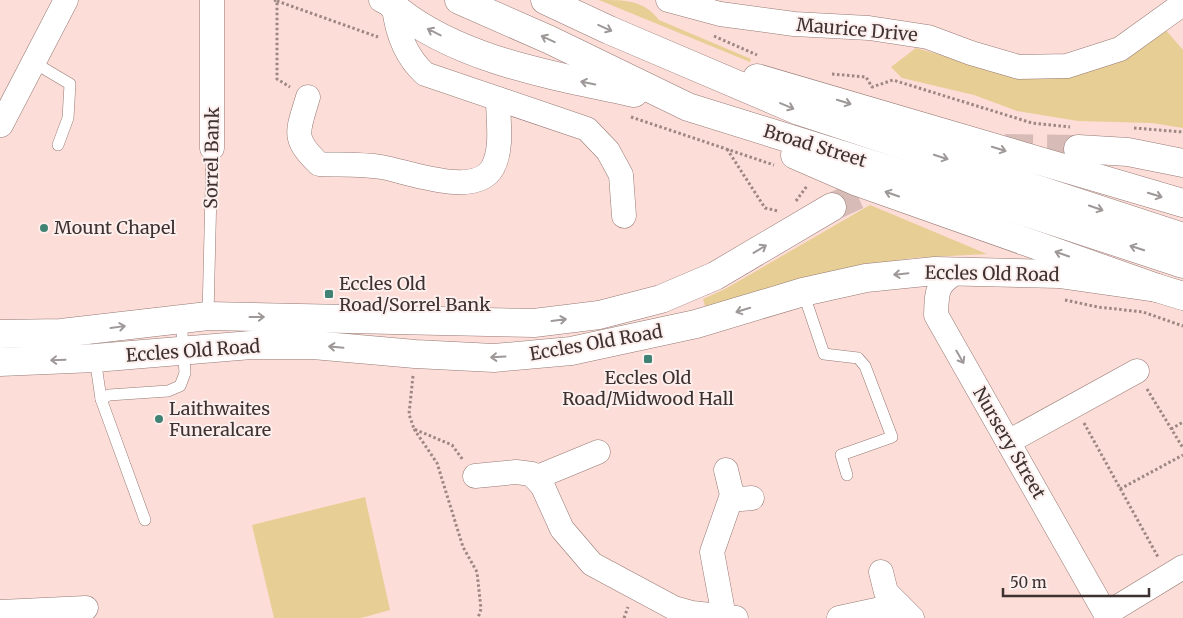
<svg xmlns="http://www.w3.org/2000/svg" width="1183" height="618" font-family="Merriweather,serif">
<style>
.green{fill:#e6ce94}
.lines{fill:none;stroke-linecap:round;stroke-linejoin:round}
.primary-tunnel{stroke:#d7bbb6;stroke-width:28;stroke-dasharray:28 14;stroke-linecap:butt}
.lane-casing{stroke:#957974;stroke-width:12}
.street-casing{stroke:#957974;stroke-width:25}
.primary-casing{stroke:#957974;stroke-width:29}
.highway-casing{stroke:#957974;stroke-width:29}
.path{stroke:#9d8783;stroke-width:3;stroke-dasharray:2.5 2.5;stroke-linecap:butt}
.lane{stroke:#fff;stroke-width:11}
.street{stroke:#fff;stroke-width:24}
.primary{stroke:#fff;stroke-width:28}
.highway{stroke:#fff;stroke-width:28}
.oneway{stroke:#9e9898}
.poi-dot{fill:#408273;stroke:#fcefed;stroke-width:2}
.labels{text-anchor:middle;stroke-width:4;stroke-linejoin:round;paint-order:stroke}
.street-label{font-size:18px;fill:#3e3230;stroke:#fcefed}
.poi-label{font-size:18px;fill:#3e3230;stroke:#fcefed;text-anchor:start}
</style>
<rect width="100%" height="100%" fill="#fdddd7"/>
<!-- green -->
<g class="green">
<path d="M599,0C625,0 644,0 659,20L751,59L750,62Z"/>
<path d="M1164,28L1183,50V128L1152,123L1078,121L1017,111L974,95L902,78L891,67L916,48L1014,76Z"/>
<path d="M870,205L987,254L913,258L864,265L705,306L703,299L725,289Z"/>
<path d="M365,497L390,610L361,618H274L252,525Z"/>
</g>
<g class="lines">
<!-- primary-tunnel -->
<g class="primary-tunnel">
<path d="M1005,148L1078,149"/>
<path d="M832,207L890,180"/>
</g>
<defs>
<g id="lane">
<path d="M33,62L70,84L68,118L58,145"/>
<path d="M803,292L824,354L858,358L865,366L892,437L841,455L847,475"/>
<path d="M208,316L212,148"/>
<path d="M95,358L101,399L145,520"/>
<path d="M101,399L109,395L168,391L180,386L185,373L181,319"/>
</g>
<g id="street">
<path d="M212,0V148"/>
<path d="M381,0L394,7C397,33 405,56 425,74L587,129L608,151L621,175L624,216"/>
<path d="M668,0L720,14L794,24L869,28L928,37L971,53L1019,67L1067,66L1120,49L1177,8"/>
<path d="M308,97C298,132 291,137 319,164C339,165 361,164 381,167C407,171 476,199 493,167C503,147 498,121 498,99"/>
<path d="M1,125L66,0"/>
<path d="M958,271C936,285 937,290 936,315L1108,618"/>
<path d="M1008,442L1137,371"/>
<path d="M475,476L516,472L532,474L543,487L562,529L592,564L674,608L692,613L736,618"/>
<path d="M535,478L598,452"/>
<path d="M732,495L741,499L752,498"/>
<path d="M881,572L886,592L912,618"/>
<path d="M0,612L86,608"/>
<path d="M1106,614L1183,567"/>
<path d="M724,617L712,552L732,495L726,470"/>
<path d="M839,618L899,605"/>
</g>
<g id="primary">
<path d="M1078,149L1128,152L1183,163"/>
<path d="M0,334L61,333L208,316L534,323L599,315L661,299L715,276L832,207"/>
<path d="M0,362L95,358L251,345H313L415,354L494,358L571,351L696,324L803,292L866,278L935,271L1059,274L1157,288L1183,296"/>
</g>
<g id="highway">
<path d="M459,0L550,40L688,107L1013,208L1183,264"/>
<path d="M545,0L609,30L799,111L1183,237"/>
<path d="M394,7C457,60 555,76 634,93"/>
<path d="M757,78L1183,203"/>
<path d="M795,155L855,181L1157,288"/>
</g>
</defs>
<!-- lane casing -->
<use href="#lane" class="lane-casing"/>
<!-- street casing -->
<use href="#street" class="street-casing"/>
<!-- primary casing -->
<use href="#primary" class="primary-casing"/>
<!-- highway casing -->
<use href="#highway" class="highway-casing"/>
<!-- path -->
<g class="path">
<path d="M274,0L277,1V79L290,87"/>
<path d="M277,1L378,37"/>
<path d="M714,36L757,55"/>
<path d="M832,74L866,77L872,87L893,80L1032,123L1070,127"/>
<path d="M631,117L774,165"/>
<path d="M1134,128L1183,132"/>
<path d="M727,149L765,208L778,211"/>
<path d="M796,201L807,186"/>
<path d="M1065,300L1098,307L1143,312L1183,326"/>
<path d="M413,376L409,414L414,429L452,445L463,460"/>
<path d="M1147,389L1183,448"/>
<path d="M1084,423L1158,557"/>
<path d="M414,429L437,463L463,547L477,572L481,609L478,618"/>
<path d="M1171,429L1183,422"/>
<path d="M1120,489L1183,455"/>
<path d="M624,618L628,607"/>
</g>
<!-- lane -->
<use href="#lane" class="lane"/>
<!-- street -->
<use href="#street" class="street"/>
<!-- primary -->
<use href="#primary" class="primary"/>
<!-- highway -->
<use href="#highway" class="highway"/>
</g>
<!-- one-way arrows -->
<defs><path id="oneway-shaft" d="M-6 0H5M1.5-3L5.5 0L1.5 3" fill="none" stroke-width="1.6" stroke-linecap="round" stroke-linejoin="round" transform="scale(1.25)"/></defs>
<g class="oneway">
<use href="#oneway-shaft" transform="translate(605 28) rotate(24)"/>
<use href="#oneway-shaft" transform="translate(434 32) rotate(-153)"/>
<use href="#oneway-shaft" transform="translate(548 39) rotate(-155)"/>
<use href="#oneway-shaft" transform="translate(588 83) rotate(-168)"/>
<use href="#oneway-shaft" transform="translate(844 102) rotate(17)"/>
<use href="#oneway-shaft" transform="translate(787 106) rotate(23)"/>
<use href="#oneway-shaft" transform="translate(999 149) rotate(17)"/>
<use href="#oneway-shaft" transform="translate(941 157) rotate(18)"/>
<use href="#oneway-shaft" transform="translate(892 194) rotate(-161)"/>
<use href="#oneway-shaft" transform="translate(1155 195) rotate(17)"/>
<use href="#oneway-shaft" transform="translate(1096 208) rotate(19)"/>
<use href="#oneway-shaft" transform="translate(1137 248) rotate(-162)"/>
<use href="#oneway-shaft" transform="translate(760 249) rotate(-31)"/>
<use href="#oneway-shaft" transform="translate(1062 254) rotate(-161)"/>
<use href="#oneway-shaft" transform="translate(901 274) rotate(174)"/>
<use href="#oneway-shaft" transform="translate(743 310) rotate(163)"/>
<use href="#oneway-shaft" transform="translate(257 317)"/>
<use href="#oneway-shaft" transform="translate(559 320) rotate(-7)"/>
<use href="#oneway-shaft" transform="translate(118 327) rotate(-8)"/>
<use href="#oneway-shaft" transform="translate(336 347) rotate(-175)"/>
<use href="#oneway-shaft" transform="translate(498 357) rotate(177)"/>
<use href="#oneway-shaft" transform="translate(960 357) rotate(60)"/>
<use href="#oneway-shaft" transform="translate(58 360) rotate(178)"/>
</g>
<!-- markers -->
<g class="poi-dot">
<circle cx="44" cy="228" r="5"/>
<rect x="324" y="289" width="10" height="10" rx="2.5"/>
<rect x="643" y="354" width="10" height="10" rx="2.5"/>
<circle cx="159" cy="419" r="5"/>
</g>
<g class="labels">
<!-- street labels -->
<g class="street-label">
<text transform="translate(857 30) rotate(5)" y="6">Maurice Drive</text>
<text transform="translate(815 146) rotate(17)" y="6">Broad Street</text>
<text transform="translate(212 158) rotate(-89)" y="6">Sorrel Bank</text>
<text transform="translate(992 274) rotate(1)" y="6">Eccles Old Road</text>
<text transform="translate(596 343) rotate(-10)" y="6">Eccles Old Road</text>
<text transform="translate(193 351) rotate(-4)" y="6">Eccles Old Road</text>
<text transform="translate(1009 443) rotate(60)" y="6">Nursery Street</text>
</g>
<!-- poi labels -->
<g class="poi-label">
<text x="54" y="234">Mount Chapel</text>
<text x="339" y="290">Eccles Old<tspan x="339" dy="21">Road/Sorrel Bank</tspan></text>
<text x="648" y="384" text-anchor="middle">Eccles Old<tspan x="648" dy="21">Road/Midwood Hall</tspan></text>
<text x="169" y="415">Laithwaites<tspan x="169" dy="21">Funeralcare</tspan></text>
</g>
</g>
<!-- scale -->
<path d="M1003 588v8h146v-8" fill="none" stroke="#3e3230" stroke-width="2.5"/>
<text x="1010" y="588" font-size="15" fill="#3e3230" stroke="#fcefed" stroke-width="4" paint-order="stroke">50 m</text>
</svg>
